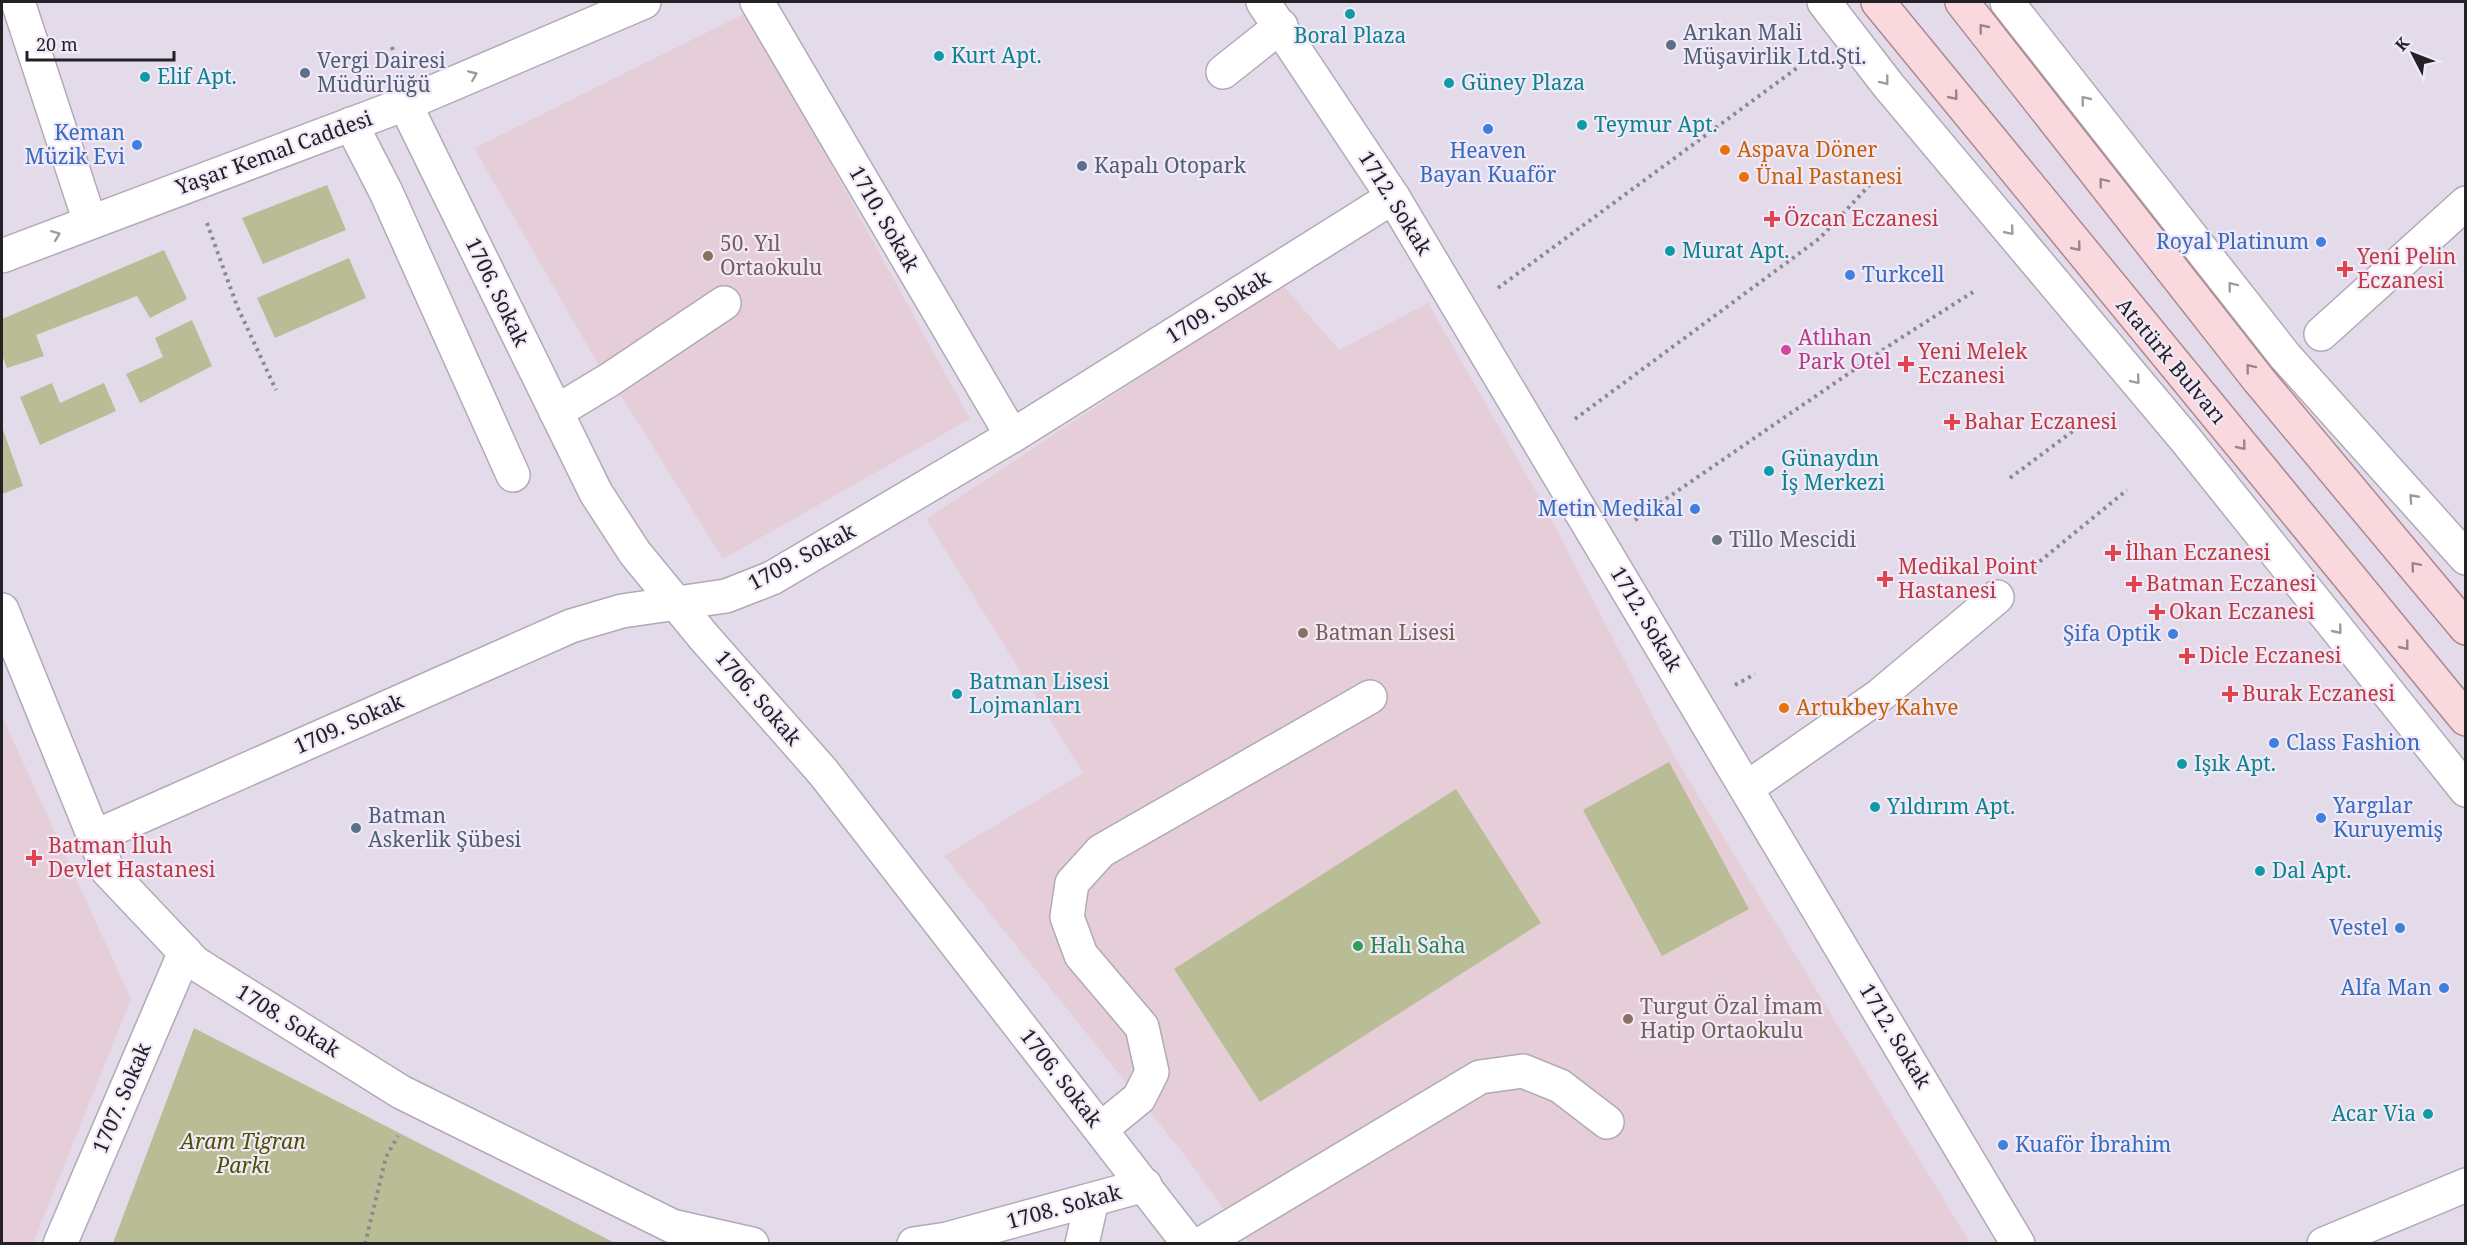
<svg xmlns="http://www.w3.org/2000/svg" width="2467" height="1245" font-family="'Noto Serif',serif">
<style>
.education{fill:#e6ced8}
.green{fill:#b8bd96}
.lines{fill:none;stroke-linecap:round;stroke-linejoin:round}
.minor-casing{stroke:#b1a9b7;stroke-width:36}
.major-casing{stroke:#ac888f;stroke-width:36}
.path{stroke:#8d8791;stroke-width:4;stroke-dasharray:3 4.5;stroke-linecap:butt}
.minor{stroke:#fff;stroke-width:33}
.major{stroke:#f9d9de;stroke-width:33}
.oneway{stroke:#99868b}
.oneway2{stroke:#9c9b9d}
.culture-dot{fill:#0f9aa8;stroke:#f1e9f7;stroke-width:2}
.service-dot{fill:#5c6f8a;stroke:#f1e9f7;stroke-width:2}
.shop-dot{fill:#3f7fe0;stroke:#f1e9f7;stroke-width:2}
.food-dot{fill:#e8710a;stroke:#f1e9f7;stroke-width:2}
.health-dot{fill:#e0444e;stroke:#f1e9f7;stroke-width:2}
.education-dot{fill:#8d6e63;stroke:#f1e9f7;stroke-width:2}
.hotel-dot{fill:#d1479c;stroke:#f1e9f7;stroke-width:2}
.worship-dot{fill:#6b7280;stroke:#f1e9f7;stroke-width:2}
.leisure-dot{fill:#2e9e5b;stroke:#f1e9f7;stroke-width:2}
.labels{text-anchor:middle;stroke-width:4.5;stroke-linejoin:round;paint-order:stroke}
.service-label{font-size:21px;fill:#4e5e75;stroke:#f1e9f7;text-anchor:start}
.culture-label{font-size:21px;fill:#0d838f;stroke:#f1e9f7;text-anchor:start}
.shop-label{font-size:21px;fill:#366cbe;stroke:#f1e9f7;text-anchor:end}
.food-label{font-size:21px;fill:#c56008;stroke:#f1e9f7;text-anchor:start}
.street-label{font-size:21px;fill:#242126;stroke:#f1e9f7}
.health-label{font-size:21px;fill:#be3a42;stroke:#f1e9f7;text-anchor:start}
.education-label{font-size:21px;fill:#785e54;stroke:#f1e9f7;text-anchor:start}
.hotel-label{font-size:21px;fill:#b23c85;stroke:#f1e9f7;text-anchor:start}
.worship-label{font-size:21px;fill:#5b616d;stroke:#f1e9f7;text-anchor:start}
.leisure-label{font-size:21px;fill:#27864d;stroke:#f1e9f7;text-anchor:start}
.park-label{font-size:21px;font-style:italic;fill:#4b4f01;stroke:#f1e9f7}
</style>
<rect width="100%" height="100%" fill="#e4dbea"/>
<!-- education -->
<g class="education">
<path d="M748,12L970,419L723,559L625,402L598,364L474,148Z"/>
<path d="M1282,284L1339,350L1428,303L1545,507L1669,747L1970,1243H1249L1182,1152L944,856L1083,773L926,519Z"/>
<path d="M2,716L131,999L33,1243H2Z"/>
</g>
<!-- green -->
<g class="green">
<path d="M327,185L346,230L263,264L242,218Z"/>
<path d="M164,250L187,299L150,318L137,296L36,335L44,356L7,368L2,355V319Z"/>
<path d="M349,258L366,298L275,338L257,298Z"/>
<path d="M192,320L212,366L140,403L126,374L163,357L155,338Z"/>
<path d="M52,383L60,403L104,383L116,411L40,445L20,397Z"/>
<path d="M2,427L23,486L2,494Z"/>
<path d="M1669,762L1749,909L1662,956L1583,810Z"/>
<path d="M1456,789L1541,923L1260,1102L1174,969Z"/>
<path d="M194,1028L615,1243H113Z"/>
</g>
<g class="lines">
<defs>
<g id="minor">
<path d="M18,2L90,222"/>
<path d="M757,2L1012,436"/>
<path d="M1263,2L1393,197L2018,1244"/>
<path d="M1824,2L1888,85L2186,440L2466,790"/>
<path d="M2007,2L2285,356L2466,558"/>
<path d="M1223,72L1281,26"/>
<path d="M405,104L596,493L635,553L703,636L823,772L1189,1244"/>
<path d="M351,124L386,192L513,475"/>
<path d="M2,256L405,104L644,2"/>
<path d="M2321,334L2466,203"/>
<path d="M556,412L609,380L724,303"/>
<path d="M2,610L108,871L195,963L401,1092L672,1226L752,1244"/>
<path d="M1747,788L1879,696L1997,597"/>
<path d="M94,837L571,626L622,611L726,596L772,578L1012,436L1393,197"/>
<path d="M1101,1129L1139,1098L1152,1072L1142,1027L1081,955L1067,917L1072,883L1101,851L1370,697"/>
<path d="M60,1244L185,952"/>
<path d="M914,1244L947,1239L1145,1185"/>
<path d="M1082,1244L1092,1200"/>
<path d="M1201,1244L1480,1077L1523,1071L1560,1086L1607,1122"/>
<path d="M2324,1244L2466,1185"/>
</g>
<g id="major">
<path d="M1878,2L2466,719"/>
<path d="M1962,2L2258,379L2466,628"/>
</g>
</defs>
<!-- minor casing -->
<use href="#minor" class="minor-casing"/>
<!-- major casing -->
<use href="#major" class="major-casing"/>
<!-- path -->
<g class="path">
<path d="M392,47L396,62"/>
<path d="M207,223L237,306L276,390"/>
<path d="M1498,288L1797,68"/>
<path d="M1575,419L1820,238L1880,174"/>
<path d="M2010,478L2077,428"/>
<path d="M1635,520L1896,341L1973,292"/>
<path d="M2028,571L2127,490"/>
<path d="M1735,685L1755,674"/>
<path d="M365,1244L386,1157L398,1136"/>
</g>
<!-- minor -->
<use href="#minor" class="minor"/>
<!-- major -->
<use href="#major" class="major"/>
</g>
<!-- one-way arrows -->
<defs><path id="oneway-chevron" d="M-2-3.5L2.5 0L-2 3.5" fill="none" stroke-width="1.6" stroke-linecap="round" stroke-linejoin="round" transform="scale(1.5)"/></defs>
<g class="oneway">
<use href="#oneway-chevron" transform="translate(1983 28) rotate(-129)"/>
<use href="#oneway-chevron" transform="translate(1954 96) rotate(51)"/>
<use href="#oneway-chevron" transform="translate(2103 182) rotate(-128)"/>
<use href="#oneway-chevron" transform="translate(2077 247) rotate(51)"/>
<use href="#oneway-chevron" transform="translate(2250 368) rotate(-128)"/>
<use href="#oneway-chevron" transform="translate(2242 446) rotate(51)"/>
<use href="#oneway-chevron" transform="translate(2415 566) rotate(-130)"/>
<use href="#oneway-chevron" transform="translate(2405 646) rotate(51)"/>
</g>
<g class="oneway2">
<use href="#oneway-chevron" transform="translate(473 75) rotate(-23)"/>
<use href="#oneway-chevron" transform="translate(1885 81) rotate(52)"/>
<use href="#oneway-chevron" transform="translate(2085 100) rotate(-129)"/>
<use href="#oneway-chevron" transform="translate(2010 231) rotate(50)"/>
<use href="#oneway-chevron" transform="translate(56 235) rotate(-21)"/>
<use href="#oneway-chevron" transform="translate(2232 286) rotate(-128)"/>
<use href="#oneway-chevron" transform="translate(2136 380) rotate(50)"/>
<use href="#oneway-chevron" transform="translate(2413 498) rotate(-132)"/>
<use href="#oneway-chevron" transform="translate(2338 630) rotate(51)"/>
</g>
<!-- markers -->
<g class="culture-dot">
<circle cx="1350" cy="14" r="6"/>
<circle cx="939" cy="56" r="6"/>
<circle cx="145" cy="77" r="6"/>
<circle cx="1449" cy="83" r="6"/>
<circle cx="1582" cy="125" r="6"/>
<circle cx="1670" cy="251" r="6"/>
<circle cx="1769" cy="471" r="6"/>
<circle cx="957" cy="694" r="6"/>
<circle cx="2182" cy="764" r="6"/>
<circle cx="1875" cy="807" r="6"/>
<circle cx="2260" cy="871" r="6"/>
<circle cx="2428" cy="1114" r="6"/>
</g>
<g class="service-dot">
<circle cx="1671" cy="45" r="6"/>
<circle cx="305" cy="73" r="6"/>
<circle cx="1082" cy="166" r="6"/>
<circle cx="356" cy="828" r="6"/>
</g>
<g class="shop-dot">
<circle cx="1488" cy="129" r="6"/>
<circle cx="137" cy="145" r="6"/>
<circle cx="2321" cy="242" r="6"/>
<circle cx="1850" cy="275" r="6"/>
<circle cx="1695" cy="509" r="6"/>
<circle cx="2173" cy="634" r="6"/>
<circle cx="2274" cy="743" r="6"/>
<circle cx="2321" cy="818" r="6"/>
<circle cx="2400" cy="928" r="6"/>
<circle cx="2444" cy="988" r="6"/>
<circle cx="2003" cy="1145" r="6"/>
</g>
<g class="food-dot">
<circle cx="1725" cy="150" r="6"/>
<circle cx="1744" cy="177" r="6"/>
<circle cx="1784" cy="708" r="6"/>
</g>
<g class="health-dot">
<path d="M1769 210h6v6h6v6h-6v6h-6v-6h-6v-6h6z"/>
<path d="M2342 260h6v6h6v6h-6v6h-6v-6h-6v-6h6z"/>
<path d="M1903 355h6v6h6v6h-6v6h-6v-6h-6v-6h6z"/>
<path d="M1949 413h6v6h6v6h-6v6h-6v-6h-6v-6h6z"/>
<path d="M2110 544h6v6h6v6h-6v6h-6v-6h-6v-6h6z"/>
<path d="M1882 570h6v6h6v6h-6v6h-6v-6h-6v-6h6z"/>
<path d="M2131 575h6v6h6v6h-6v6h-6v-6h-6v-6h6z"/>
<path d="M2154 603h6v6h6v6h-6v6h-6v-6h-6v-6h6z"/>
<path d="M2184 647h6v6h6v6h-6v6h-6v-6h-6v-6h6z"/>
<path d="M2227 685h6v6h6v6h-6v6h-6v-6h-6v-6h6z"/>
<path d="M31 849h6v6h6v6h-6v6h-6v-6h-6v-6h6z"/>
</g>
<g class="education-dot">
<circle cx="708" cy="256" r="6"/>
<circle cx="1303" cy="633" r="6"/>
<circle cx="1628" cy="1019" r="6"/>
</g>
<circle class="hotel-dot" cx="1786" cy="350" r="6"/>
<circle class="worship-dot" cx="1717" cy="540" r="6"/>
<circle class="leisure-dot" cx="1358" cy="946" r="6"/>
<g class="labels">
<!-- service labels -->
<g class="service-label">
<text x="1683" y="40">Arıkan Mali<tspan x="1683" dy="24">Müşavirlik Ltd.Şti.</tspan></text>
<text x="317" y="68">Vergi Dairesi<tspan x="317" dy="24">Müdürlüğü</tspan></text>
<text x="1094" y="173">Kapalı Otopark</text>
<text x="368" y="823">Batman<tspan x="368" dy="24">Askerlik Şübesi</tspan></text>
</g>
<!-- culture labels -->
<g class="culture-label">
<text x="1350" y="43" text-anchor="middle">Boral Plaza</text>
<text x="951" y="63">Kurt Apt.</text>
<text x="157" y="84">Elif Apt.</text>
<text x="1461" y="90">Güney Plaza</text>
<text x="1594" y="132">Teymur Apt.</text>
<text x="1682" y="258">Murat Apt.</text>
<text x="1781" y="466">Günaydın<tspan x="1781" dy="24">İş Merkezi</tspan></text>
<text x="969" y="689">Batman Lisesi<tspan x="969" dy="24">Lojmanları</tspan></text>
<text x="2194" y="771">Işık Apt.</text>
<text x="1887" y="814">Yıldırım Apt.</text>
<text x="2272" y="878">Dal Apt.</text>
<text x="2416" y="1121" text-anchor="end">Acar Via</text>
</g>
<!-- shop labels -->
<g class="shop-label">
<text x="125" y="140">Keman<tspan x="125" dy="24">Müzik Evi</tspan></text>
<text x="1488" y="158" text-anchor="middle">Heaven<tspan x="1488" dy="24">Bayan Kuaför</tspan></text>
<text x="2309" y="249">Royal Platinum</text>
<text x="1862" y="282" text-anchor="start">Turkcell</text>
<text x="1683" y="516">Metin Medikal</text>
<text x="2161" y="641">Şifa Optik</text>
<text x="2286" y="750" text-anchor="start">Class Fashion</text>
<text x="2333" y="813" text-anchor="start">Yargılar<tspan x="2333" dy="24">Kuruyemiş</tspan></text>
<text x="2388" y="935">Vestel</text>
<text x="2432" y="995">Alfa Man</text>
<text x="2015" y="1152" text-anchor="start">Kuaför İbrahim</text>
</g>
<!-- food labels -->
<g class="food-label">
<text x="1737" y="157">Aspava Döner</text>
<text x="1756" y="184">Ünal Pastanesi</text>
<text x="1796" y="715">Artukbey Kahve</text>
</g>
<!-- street labels -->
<g class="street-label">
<text transform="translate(274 153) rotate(-20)" y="7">Yaşar Kemal Caddesi</text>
<text transform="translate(1395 203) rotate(58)" y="7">1712. Sokak</text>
<text transform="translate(884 219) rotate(60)" y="7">1710. Sokak</text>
<text transform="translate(497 292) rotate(64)" y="7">1706. Sokak</text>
<text transform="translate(1218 307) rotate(-32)" y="7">1709. Sokak</text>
<text transform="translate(2171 361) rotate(50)" y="7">Atatürk Bulvarı</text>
<text transform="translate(802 557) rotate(-28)" y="7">1709. Sokak</text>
<text transform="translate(1646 619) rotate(59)" y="7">1712. Sokak</text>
<text transform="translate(758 698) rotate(49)" y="7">1706. Sokak</text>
<text transform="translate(349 724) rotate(-24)" y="7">1709. Sokak</text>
<text transform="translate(288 1021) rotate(32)" y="7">1708. Sokak</text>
<text transform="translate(1895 1036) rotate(59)" y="7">1712. Sokak</text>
<text transform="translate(1061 1078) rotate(52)" y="7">1706. Sokak</text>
<text transform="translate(122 1098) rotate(-67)" y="7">1707. Sokak</text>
<text transform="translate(1064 1207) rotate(-15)" y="7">1708. Sokak</text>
</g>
<!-- health labels -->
<g class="health-label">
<text x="1784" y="226">Özcan Eczanesi</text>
<text x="2357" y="264">Yeni Pelin<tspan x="2357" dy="24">Eczanesi</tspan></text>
<text x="1918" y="359">Yeni Melek<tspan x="1918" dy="24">Eczanesi</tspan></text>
<text x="1964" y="429">Bahar Eczanesi</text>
<text x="2125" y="560">İlhan Eczanesi</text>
<text x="1898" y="574">Medikal Point<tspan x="1898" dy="24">Hastanesi</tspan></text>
<text x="2146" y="591">Batman Eczanesi</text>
<text x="2169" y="619">Okan Eczanesi</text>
<text x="2199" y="663">Dicle Eczanesi</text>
<text x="2242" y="701">Burak Eczanesi</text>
<text x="48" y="853">Batman İluh<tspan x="48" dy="24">Devlet Hastanesi</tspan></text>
</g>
<!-- education labels -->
<g class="education-label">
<text x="720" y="251">50. Yıl<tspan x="720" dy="24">Ortaokulu</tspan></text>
<text x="1315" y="640">Batman Lisesi</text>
<text x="1640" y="1014">Turgut Özal İmam<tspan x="1640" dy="24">Hatip Ortaokulu</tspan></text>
</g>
<!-- hotel labels -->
<g class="hotel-label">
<text x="1798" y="345">Atlıhan<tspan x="1798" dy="24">Park Otel</tspan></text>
</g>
<!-- worship labels -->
<g class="worship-label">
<text x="1729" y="547">Tillo Mescidi</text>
</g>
<!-- leisure labels -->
<g class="leisure-label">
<text x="1370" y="953">Halı Saha</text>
</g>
<!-- park labels -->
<g class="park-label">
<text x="243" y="1149">Aram Tigran<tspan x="243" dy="24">Parkı</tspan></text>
</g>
</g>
<!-- border -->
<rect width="2467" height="1245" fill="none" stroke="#242126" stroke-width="6"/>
<!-- north arrow -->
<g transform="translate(2413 54) rotate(312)" stroke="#f1e9f7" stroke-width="4.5" paint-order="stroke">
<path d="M0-4.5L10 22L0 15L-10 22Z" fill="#242126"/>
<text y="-9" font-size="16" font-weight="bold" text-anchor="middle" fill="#242126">K</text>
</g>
<!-- scale -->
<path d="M27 51v9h147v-9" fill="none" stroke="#242126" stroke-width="3"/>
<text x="36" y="51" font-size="18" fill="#242126" stroke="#f1e9f7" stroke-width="4.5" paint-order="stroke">20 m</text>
</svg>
